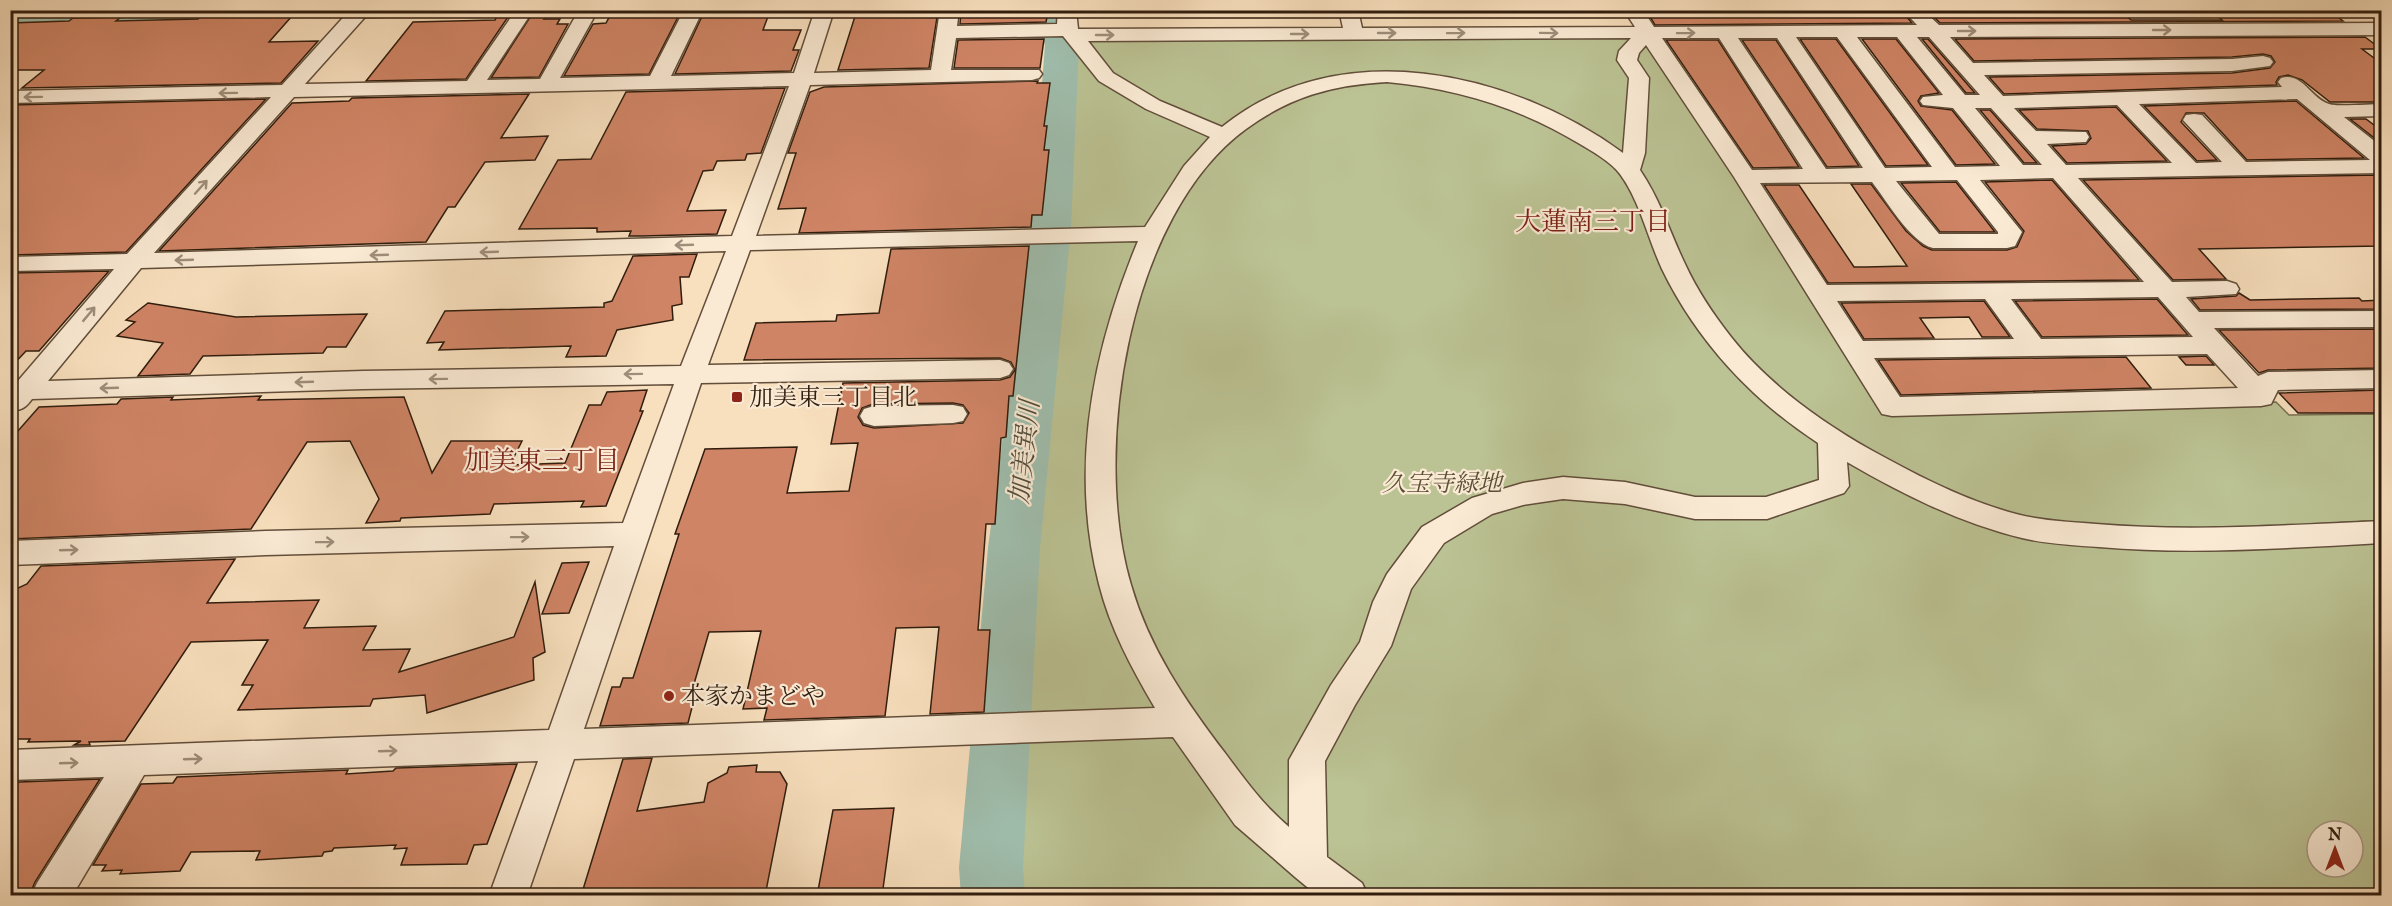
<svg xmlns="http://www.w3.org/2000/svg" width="2392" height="906" font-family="'IM FELL English','Noto Serif JP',serif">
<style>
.green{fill:#bbc293;stroke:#767050;stroke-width:1.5;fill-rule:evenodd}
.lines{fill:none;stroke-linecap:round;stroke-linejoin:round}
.river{fill:#9fbdac;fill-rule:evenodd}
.building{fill:#cf8465;stroke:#301d0e;stroke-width:1.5;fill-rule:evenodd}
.minor-casing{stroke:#624e3a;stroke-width:3}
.minor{fill:#faead4;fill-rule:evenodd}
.oneway{stroke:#9f8e7b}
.poi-dot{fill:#8f2418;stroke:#faead4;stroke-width:2}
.labels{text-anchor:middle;stroke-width:4.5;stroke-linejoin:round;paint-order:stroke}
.poi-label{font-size:24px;fill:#301d0e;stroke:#faead4;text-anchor:start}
.park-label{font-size:24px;font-style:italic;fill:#5a4f36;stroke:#faead4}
.neighbourhood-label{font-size:26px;fill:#7a1f14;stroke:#faead4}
.water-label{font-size:26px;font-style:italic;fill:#514d3d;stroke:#faead4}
</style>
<rect width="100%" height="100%" fill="#f8dfbd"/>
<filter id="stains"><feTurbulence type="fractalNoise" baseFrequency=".00333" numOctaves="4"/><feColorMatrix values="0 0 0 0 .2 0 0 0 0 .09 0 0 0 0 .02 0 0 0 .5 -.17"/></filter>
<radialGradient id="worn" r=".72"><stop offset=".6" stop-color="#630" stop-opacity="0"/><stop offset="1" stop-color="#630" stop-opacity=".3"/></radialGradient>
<!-- green -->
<path class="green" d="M1637,37L1651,47L1886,413L2276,402L2289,415L2381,414V895L1006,896L1004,869L1027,507L1067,39ZM2317,831H2353V867H2317Z"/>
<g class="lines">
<!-- river -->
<g class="river">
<path d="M10,10H239L234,17L223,20L10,25Z"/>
<path d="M1041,10H1073V37L1079,45L1071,227L1040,548L1023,868L1025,896H961L959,868L988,548L1031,227L1045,45L1041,37Z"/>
</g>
</g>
<!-- building -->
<g class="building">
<path d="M705,10L770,11L763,30H801L793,50H799L791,71L675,74Z"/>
<path d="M857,10L938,11L929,68L838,70Z"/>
<path d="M1045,10L1048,12L1046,22L960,24L961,11Z"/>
<path d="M1747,10H1901L1912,23L1655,25L1647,12Z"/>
<path d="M1927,10H2120L2131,20H2222L2211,10H2329L2343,21L1940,23Z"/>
<path d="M679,11H681L649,74L564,76L593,24L606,23L612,12Z"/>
<path d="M266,13L263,17L292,16L269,42L318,41L281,83L22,88L44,70H10V23L69,21L73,18L121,17L116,21L198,19L202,15Z"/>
<path d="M548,13L544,19H560L557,24H568L539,77L491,78L532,14Z"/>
<path d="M498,14H510L466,79L366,81L413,22L495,20Z"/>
<path d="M2365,37L2381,49H2362L2382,64V102H2330L2302,80L2288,75L2279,77L2276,82L2277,85L2004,94L1989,77L2232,73L2270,68L2275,62L2271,56L2263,54L2232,57L1974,61L1955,39Z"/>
<path d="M1044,39L1040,68H954L958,40Z"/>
<path d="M1800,39H1836L1928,165L1886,166Z"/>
<path d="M1862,39H1896L1939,93L1921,96L1918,101L1921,106L1952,110L1995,164L1956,165Z"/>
<path d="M1922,39H1928L1975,93H1966Z"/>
<path d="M1666,40H1718L1799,167L1753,168Z"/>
<path d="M1742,40H1776L1859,166L1827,167Z"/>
<path d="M1038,81L1037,83H1050L1044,126H1047L1044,150H1049L1042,215H1032L1031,227L799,233L806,208L778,209L796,153H788L810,92L824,87Z"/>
<path d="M785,88L761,153L747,154L745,160L717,161L713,170L703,171L687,211L726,210L717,234L642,236H629L631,231L597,232V228L519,229L558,160L591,159L626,92Z"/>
<path d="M529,94L501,138L548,136L535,160L485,162L455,207H448L426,242L159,251L292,103L349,101L352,98Z"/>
<path d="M266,99L126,252L10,255V105Z"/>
<path d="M2296,101L2364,158L2247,160L2204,113H2186L2181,122L2217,160L2197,161L2144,106Z"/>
<path d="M2116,107L2167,161L2067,163L2052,146L2086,144L2091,138L2088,131L2037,129L2019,110Z"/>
<path d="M1980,110H1990L2037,163H2024Z"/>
<path d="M2350,119H2366L2382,131V144Z"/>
<path d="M2382,175V246L2199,249L2226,279L2173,280L2083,180Z"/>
<path d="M2052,180L2139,280L1828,283L1764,185H1799L1854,267H1866L1907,266L1851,184H1871L1906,231L1923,246L1932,250H2007L2017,247L2024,231L1985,182Z"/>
<path d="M1956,182L1995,232H1940L1901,183Z"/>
<path d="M1029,246L1013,396H1009L1006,437L1001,438L995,524H986L978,630H990L984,712L930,714L939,627L896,628L885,716L764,720L767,708L743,709L761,631L709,632L694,684H698L688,723L600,726L612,687H620L623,678H633L679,534H675L705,449L797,447L787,493L849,491L858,443L831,444L843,383L1000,380L1010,377L1015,370L1011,362L1000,358L744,360L756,323L836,321L837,315L879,313L891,249ZM953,403L963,405L969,413L963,423L874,428L863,425L858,417L862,408L873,404Z"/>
<path d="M697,254L689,277H680L682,304L672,306L673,320L617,330L606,356L566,357L571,346L439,350L444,342L427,343L445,311L604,307V303L612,301L633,256Z"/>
<path d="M109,271L39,351H26L10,368V273Z"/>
<path d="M2239,293L2250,300L2359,298L2362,301L2382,300V309L2200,310L2191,299L2236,296Z"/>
<path d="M2157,299L2188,335L2042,337L2015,301Z"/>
<path d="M1984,301L2010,337H1982L1969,317L1920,318L1934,338L1864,339L1841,303Z"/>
<path d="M148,303L236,317L367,314L346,347H327L323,353L203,356L190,374L138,376L163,343L117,336L135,322L126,320Z"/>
<path d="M2382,329V368L2268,370L2259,373L2219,330Z"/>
<path d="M2206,356L2214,365H2186L2179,357Z"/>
<path d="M2126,357L2151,388L1901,395L1878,360Z"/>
<path d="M647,390L640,411H643L606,506L581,507L584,501L494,504L490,514L401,518L400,521L366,523L379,499L350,441L307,442L251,529L10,539V440L39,407L117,404L121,399L173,397L171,400L261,396L258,400L404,397L432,473L451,441H522L510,465L565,463L589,405H601L607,392Z"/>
<path d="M2382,390V413H2298L2279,393Z"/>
<path d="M235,559L207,603L319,600L304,628L376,626L363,650L410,649L399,672L514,637L535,582L545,652L533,658L534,680L427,713L425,695L373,699L370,706L238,710L253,685H242L268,640L191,642L125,741L89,742L90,745H74L81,741L28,742L30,739H10V597L18,588L27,584L41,566Z"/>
<path d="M589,562L569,613L542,614L562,563Z"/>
<path d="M652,758L637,811L704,802L708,783L727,773L729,767L757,765L756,772H780L787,784L765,896H647L648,892L581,896L623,759Z"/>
<path d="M517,764L487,844L474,845L467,864L401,865L407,848L394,849L396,845L334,848L332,851L324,852L322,856L256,860L260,851L191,852L180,871L120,874L122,870L102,871L106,865H93L141,784L173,783L177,777L348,770L346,774L393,771L396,768Z"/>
<path d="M100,779L35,882L29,896H10V787L19,782Z"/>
<path d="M894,808L882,896H817L833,810Z"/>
</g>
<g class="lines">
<defs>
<g id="minor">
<path d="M350,10H422L420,14L413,16L365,17L305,84L467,81L516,10L528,11L530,15L487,80L540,79L579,10H598L560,78L650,76L684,10H703L671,76L794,73L815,10H834L814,73L931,70L940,10H959L957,26L1057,24L1058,10H1076L1078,29L1343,28L1339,10H1358L1362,28L1635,27L1624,10H1643L1654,27L1917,25L1903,10H1923L1939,25L2382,23V35L1950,37L1973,63L2232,59L2263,56L2270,58L2273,62L2270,66L2232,71L1984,75L2003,96L2282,87L2278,82L2281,78C2303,72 2310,98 2329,104C2337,107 2371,104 2382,104V116L2344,117L2382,147V173L2078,178L2172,282L2227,281L2236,284L2239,289L2236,294L2186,297L2199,312L2382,311V327L2214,328L2258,376L2268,372L2382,370V388L2278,390L2271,404L2261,406L1892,416L1882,414L1734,177L1646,45L1639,53L1637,60L1649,78L1645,153L1640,170C1660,199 1670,233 1685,264C1697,290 1713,314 1731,337C1768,384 1820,421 1871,450C1918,476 1968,502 2020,515C2045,521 2071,522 2096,524C2191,532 2287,525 2382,521V543C2288,548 2193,555 2099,547C2073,545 2047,544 2022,538C1960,523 1902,494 1847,462L1849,486L1844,493L1767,519H1695L1625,504L1563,499L1523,505L1492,514L1444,543L1411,589L1391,646L1355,705L1325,761L1327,857L1362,883L1368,896H1318L1295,877L1235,825L1173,737L574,759L527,896H489L538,761L144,775L72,896H31L37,883L104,777L10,780V750L549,730L614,546L266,555L10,565V541L266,531L623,523L674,384L363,389L32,399C26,407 21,412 10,409V382H17L114,269L10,271V257L127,254L271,97L10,103V91L282,85ZM1063,36L1099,81L1146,109L1210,137L1184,166L1145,227L756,236L810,85L1032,80L1039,78L1042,74L1039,70H951L956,38ZM1796,37H1837L1932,167L1885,168ZM1857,37H1897L1943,95L1923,97L1920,101L1923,105L1953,108L2000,166L1955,167ZM1917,37H1929L1980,95H1965ZM1631,38L1619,51L1617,60L1629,78L1623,153C1511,71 1339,32 1222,127L1160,101L1113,73L1088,41ZM1662,38H1719L1803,169L1752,170ZM1738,38H1777L1863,168L1826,169ZM1387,82C1455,88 1521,108 1580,144C1593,152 1610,161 1620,174C1640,201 1648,239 1662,269C1697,341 1752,400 1818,443L1819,480L1766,497H1695L1625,482L1563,477L1523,483L1472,498L1422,527L1387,574L1373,602L1360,642L1331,685L1289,760V827C1263,805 1245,780 1225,753C1186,702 1149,648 1131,585C1091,451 1128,215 1246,129C1291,96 1333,85 1387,82ZM789,86L732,236L154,253L294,97ZM2297,99L2370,160L2246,162L2202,115L2194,114L2186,115L2183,120L2222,162L2196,163L2139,104ZM2117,105L2172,163L2066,165L2047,144L2086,142L2089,137L2086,132L2036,131L2014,108ZM1975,108H1991L2042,165H2023ZM2053,178L2144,282L1827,285L1760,183L1872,182C1886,200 1911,243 1933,248H2007L2015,246L2022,232L1980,180ZM1957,180L1998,232V234H1939L1896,181ZM1138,241C1093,349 1069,468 1099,584C1110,628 1132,669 1155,708L584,729L701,383L1000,378L1009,375L1013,369L1009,363L1000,360L708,365L750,250ZM726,251L681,366L363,371L48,381L141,268ZM2158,297L2193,337L2041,339L2011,299ZM1985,299L2014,339L1863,341L1837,301ZM2207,354L2238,388L1900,397L1874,358Z"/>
<path d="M953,405L963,407L967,414L963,421L953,423L874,426L864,423L860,416L864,409L874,406Z"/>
</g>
</defs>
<!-- minor casing -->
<use href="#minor" class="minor-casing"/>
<!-- minor -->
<use href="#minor" class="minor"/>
</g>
<!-- one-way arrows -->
<defs><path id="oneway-shaft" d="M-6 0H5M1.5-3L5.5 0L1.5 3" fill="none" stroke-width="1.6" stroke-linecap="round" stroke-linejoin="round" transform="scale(1.5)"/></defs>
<g class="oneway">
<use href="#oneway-shaft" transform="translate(2162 30)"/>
<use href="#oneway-shaft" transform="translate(1967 31)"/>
<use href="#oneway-shaft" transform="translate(1387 33)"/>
<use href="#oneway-shaft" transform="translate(1456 33) rotate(-1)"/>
<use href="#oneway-shaft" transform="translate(1549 33) rotate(1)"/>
<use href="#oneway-shaft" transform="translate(1686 33) rotate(-1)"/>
<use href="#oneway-shaft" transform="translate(1300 34)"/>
<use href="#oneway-shaft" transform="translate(1105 35)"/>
<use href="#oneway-shaft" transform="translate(228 93) rotate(179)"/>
<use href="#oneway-shaft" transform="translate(33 97) rotate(179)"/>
<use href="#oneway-shaft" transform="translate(201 187) rotate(-48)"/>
<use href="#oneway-shaft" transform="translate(684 245) rotate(178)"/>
<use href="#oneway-shaft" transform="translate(489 252) rotate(178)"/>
<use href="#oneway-shaft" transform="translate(379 255) rotate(178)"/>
<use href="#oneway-shaft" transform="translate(184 260) rotate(178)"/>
<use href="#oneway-shaft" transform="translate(89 314) rotate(-50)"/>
<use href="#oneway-shaft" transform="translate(633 374) rotate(179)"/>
<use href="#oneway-shaft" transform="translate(438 379) rotate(179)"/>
<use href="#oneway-shaft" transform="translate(304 382) rotate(178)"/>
<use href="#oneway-shaft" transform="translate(109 388) rotate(178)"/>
<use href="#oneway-shaft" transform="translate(520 537) rotate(-1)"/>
<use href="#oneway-shaft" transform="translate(325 542) rotate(-1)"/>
<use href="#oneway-shaft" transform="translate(69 550) rotate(-2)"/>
<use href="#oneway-shaft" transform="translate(388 751) rotate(-2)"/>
<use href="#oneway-shaft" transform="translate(193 759) rotate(-2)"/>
<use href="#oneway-shaft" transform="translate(69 763) rotate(-2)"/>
</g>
<!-- markers -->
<g class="poi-dot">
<rect x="731" y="391" width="12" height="12" rx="3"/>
<circle cx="669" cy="696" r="6"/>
</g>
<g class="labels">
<!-- poi labels -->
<g class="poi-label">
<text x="749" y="405">加美東三丁目北</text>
<text x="681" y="704">本家かまどや</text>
</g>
<!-- park labels -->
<g class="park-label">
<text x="1442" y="491">久宝寺緑地</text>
</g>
<!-- neighbourhood labels -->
<g class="neighbourhood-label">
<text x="1593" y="230">大蓮南三丁目</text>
<text x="542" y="469">加美東三丁目</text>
</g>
<!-- water labels -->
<g class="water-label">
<text transform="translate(1024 452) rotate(-84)" y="9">加美巽川</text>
</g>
</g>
<!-- margin -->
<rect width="2392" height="906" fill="none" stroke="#f8dfbd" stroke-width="36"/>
<rect x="12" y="12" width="2368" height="882" fill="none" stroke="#301d0e" stroke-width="3"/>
<rect x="18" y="18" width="2356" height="870" fill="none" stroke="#301d0e" stroke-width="1.5"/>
<!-- north arrow -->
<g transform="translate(2335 849)"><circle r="28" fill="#faead4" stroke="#a99885" stroke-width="1.5"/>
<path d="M0-4.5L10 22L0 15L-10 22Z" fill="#8f2418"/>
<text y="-9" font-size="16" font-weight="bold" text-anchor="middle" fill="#301d0e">N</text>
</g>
<rect width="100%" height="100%" filter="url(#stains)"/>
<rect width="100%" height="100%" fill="url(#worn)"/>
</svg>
